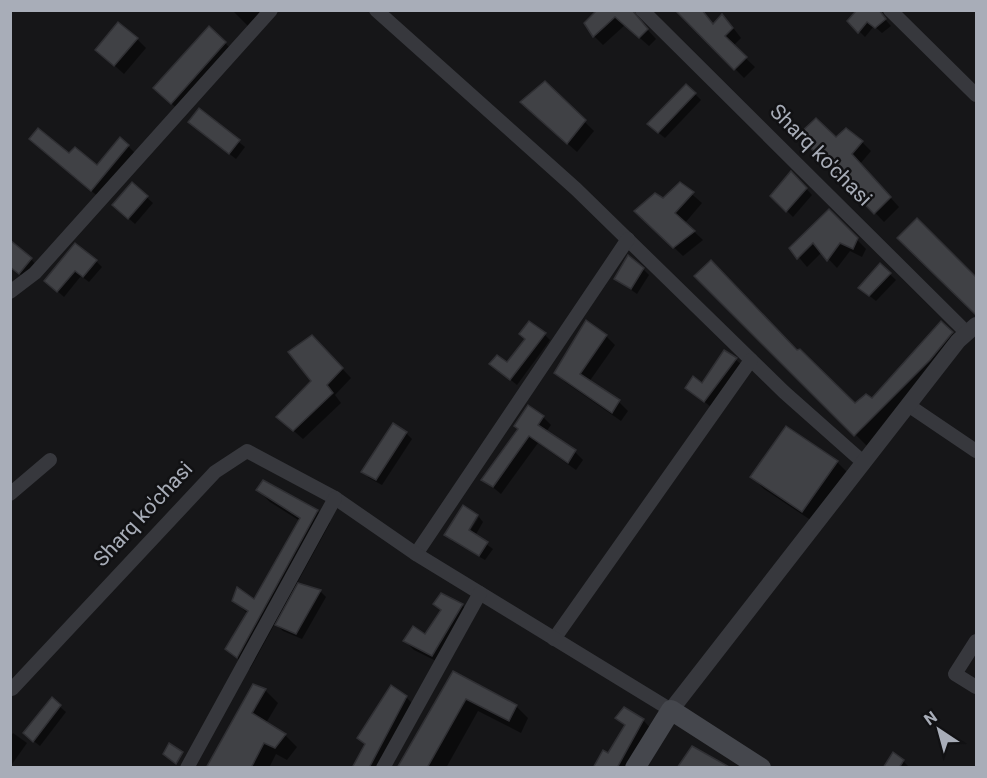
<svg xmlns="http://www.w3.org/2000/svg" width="987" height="778" font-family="Roboto,sans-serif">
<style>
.shadow{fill:#0007}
.building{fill:#404145;stroke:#303034;stroke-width:1.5}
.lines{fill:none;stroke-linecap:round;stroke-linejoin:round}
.minor{stroke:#37383d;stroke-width:14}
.tertiary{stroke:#37383d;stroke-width:16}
.secondary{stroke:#45474d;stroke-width:20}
.labels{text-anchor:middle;stroke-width:5;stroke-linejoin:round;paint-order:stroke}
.street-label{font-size:21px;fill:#a8adb8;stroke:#111113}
</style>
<rect width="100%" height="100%" fill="#161618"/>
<!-- shadow -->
<g class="shadow">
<path d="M235,10L269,11L251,29L234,12Z"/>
<path d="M600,10H630L656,39L649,46L625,25L603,45L594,36Z"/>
<path d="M677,10L714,26L731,25L741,38L733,46L755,67L744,78Z"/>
<path d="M877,10L891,26L882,33L874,26L865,37L849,21Z"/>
<path d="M137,39L146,48L124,74L97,50Z"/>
<path d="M225,43L234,52L181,112L164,97Z"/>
<path d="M545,83L594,131L577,152L531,111Z"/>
<path d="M695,94L701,100L665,138L655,130Z"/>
<path d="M199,110L245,147L236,159L196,128Z"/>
<path d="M801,135L862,142L871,151L860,164L899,207L884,222Z"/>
<path d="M128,146L137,155L101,199L40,148L69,156L97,168Z"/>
<path d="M792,173L812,195L793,217L772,196Z"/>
<path d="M132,184L153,203L135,224L120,211Z"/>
<path d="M680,184L702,203L685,223L703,240L683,256L636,211L663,200Z"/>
<path d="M829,211L866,249L862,257L850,251L837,268L822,252L807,267L791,248Z"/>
<path d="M31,259L36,265L25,278L10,267Z"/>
<path d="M96,261L102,267L89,282L81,276L64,297L46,281Z"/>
<path d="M880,265L896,280L876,301L866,293Z"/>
<path d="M643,269L649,275L637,294L616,279Z"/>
<path d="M696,276L797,351L855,405L872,400L941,323L964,345L868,447Z"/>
<path d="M545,335L550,340L517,385L491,364H507Z"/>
<path d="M606,336L615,345L589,382L619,402L628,411L621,421L565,382L556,372Z"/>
<path d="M321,346L351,378L335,395L341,403L303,439L287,425L313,381Z"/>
<path d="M736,360L742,365L711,407L687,388L703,385Z"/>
<path d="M543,417L551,425L546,432L575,452L583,460L576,470L538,443L501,494L483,479Z"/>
<path d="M406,433L412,439L382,485L369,478L363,472Z"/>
<path d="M837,462L849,474L815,523L764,489L752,477Z"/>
<path d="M258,490L317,511L330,523L250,669L227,649L248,614L234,600L254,601L300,521L270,502Z"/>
<path d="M479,517L483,522L475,536L493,549L485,560L452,541L446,535L466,537Z"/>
<path d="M320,591L326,597L302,639L283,631L277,625Z"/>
<path d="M441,595L463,606L472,615L442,664L414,650L405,641L426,636L442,611L435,604Z"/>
<path d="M454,673L516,706L528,718L521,733L478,711L446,768H398Z"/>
<path d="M254,686L266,691L278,703L266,723L285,735L297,747L287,760L276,754L269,768H212Z"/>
<path d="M406,697L415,706L382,768H354L366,745L359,738Z"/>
<path d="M52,700L66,712L40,746L31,739Z"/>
<path d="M624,709L643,720L655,733L636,768H595L608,755L626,727L617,718Z"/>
<path d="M13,733L27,743L10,767V737Z"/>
<path d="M903,761L910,768H885Z"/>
</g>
<!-- building -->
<g class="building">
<path d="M597,10H632L648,29L639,38L615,17L593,37L584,23Z"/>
<path d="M675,10H702L713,24L722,14L733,28L725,36L747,57L734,70Z"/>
<path d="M853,10H879L886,19L875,28L867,22L858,33L847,21L855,12Z"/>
<path d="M118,22L138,38L114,66L95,50Z"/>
<path d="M209,26L226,42L171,104L153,88Z"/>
<path d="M545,81L586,120L567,144L520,102Z"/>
<path d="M686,84L696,93L658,133L647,124Z"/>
<path d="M199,108L240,140L229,154L188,122Z"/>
<path d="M816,118L836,137L846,128L863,141L852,154L891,197L874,214L798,135Z"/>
<path d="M38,128L69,153L75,147L97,165L120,137L129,145L91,191L29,139Z"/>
<path d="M791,171L807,188L786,212L770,196Z"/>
<path d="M132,182L148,196L128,219L112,205Z"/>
<path d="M680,182L694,192L675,213L695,231L673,248L634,211L655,193L663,198Z"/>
<path d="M829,209L858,238L853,249L840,243L827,261L813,243L797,259L789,248Z"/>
<path d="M917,218L976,277V315L897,238Z"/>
<path d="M10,240L32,258L19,274L10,267Z"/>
<path d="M75,243L97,260L83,277L75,271L57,292L44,281Z"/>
<path d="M628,255L644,268L631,289L614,279Z"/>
<path d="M711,260L797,350L800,349L855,403L866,394L872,398L941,321L953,332L930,360L854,436L694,276Z"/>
<path d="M880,263L891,273L869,296L858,288Z"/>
<path d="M586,320L607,335L580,374L620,400L612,413L554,373Z"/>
<path d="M529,321L546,333L510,380L489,364L497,355L507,362L525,339L519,334Z"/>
<path d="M312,335L343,368L327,385L333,393L293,431L276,417L311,381L288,352Z"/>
<path d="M724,350L737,358L704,402L685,388L693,376L702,383Z"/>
<path d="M528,405L544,416L538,425L576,450L568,463L529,436L493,487L481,480L518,429L514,426Z"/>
<path d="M393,423L407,432L376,480L361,472Z"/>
<path d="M786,426L838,461L802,512L750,477Z"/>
<path d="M263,480L318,510L237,658L225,649L248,611L232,601L237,587L254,599L300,518L256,490Z"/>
<path d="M463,505L478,515L469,530L488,542L479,556L444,535Z"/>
<path d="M298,583L321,590L296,634L275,625Z"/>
<path d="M441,593L463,604L432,656L403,641L413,626L425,634L441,610L433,604Z"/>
<path d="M453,671L517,705L509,721L466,699L427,768H397Z"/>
<path d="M253,684L266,689L252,713L286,734L275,748L264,743L251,768H206Z"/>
<path d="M391,685L407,696L369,768H352L365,744L357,738Z"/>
<path d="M52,697L61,705L33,742L23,733Z"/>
<path d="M624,707L644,719L617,768H593L603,750L608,753L625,725L615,718Z"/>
<path d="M169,743L183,752L176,764L163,754Z"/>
<path d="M692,746L731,768H677Z"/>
<path d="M893,752L904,760L899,768H883Z"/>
</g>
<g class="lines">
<!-- minor -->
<g class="minor">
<path d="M376,10L576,189L784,392L864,463"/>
<path d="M642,10L967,333"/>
<path d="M890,10L976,95"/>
<path d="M10,292L35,273L271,10"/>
<path d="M908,405L976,451"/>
<path d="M10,494L50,460"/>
<path d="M416,554L628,239"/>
<path d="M554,639L751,360"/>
<path d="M976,641L955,674L976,687"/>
<path d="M12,689L215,472L247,451L335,498L416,554L671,710"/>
<path d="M187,768L335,498"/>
<path d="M383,768L480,593"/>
</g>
<!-- tertiary -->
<path class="tertiary" d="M671,710L958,341L976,325"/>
<!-- secondary -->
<path class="secondary" d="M635,768L671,710L761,768"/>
</g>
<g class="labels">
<!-- street labels -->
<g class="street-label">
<text transform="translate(821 155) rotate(45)" y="7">Sharq ko'chasi</text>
<text transform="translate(143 514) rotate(-47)" y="7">Sharq ko'chasi</text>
</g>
</g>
<!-- border -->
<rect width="987" height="778" fill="none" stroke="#a8adb8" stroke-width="24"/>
<!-- north arrow -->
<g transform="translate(939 730) rotate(324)" stroke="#111113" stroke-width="4.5" paint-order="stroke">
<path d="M0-4.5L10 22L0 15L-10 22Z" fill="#a8adb8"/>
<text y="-9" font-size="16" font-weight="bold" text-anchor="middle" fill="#a8adb8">N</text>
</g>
</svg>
